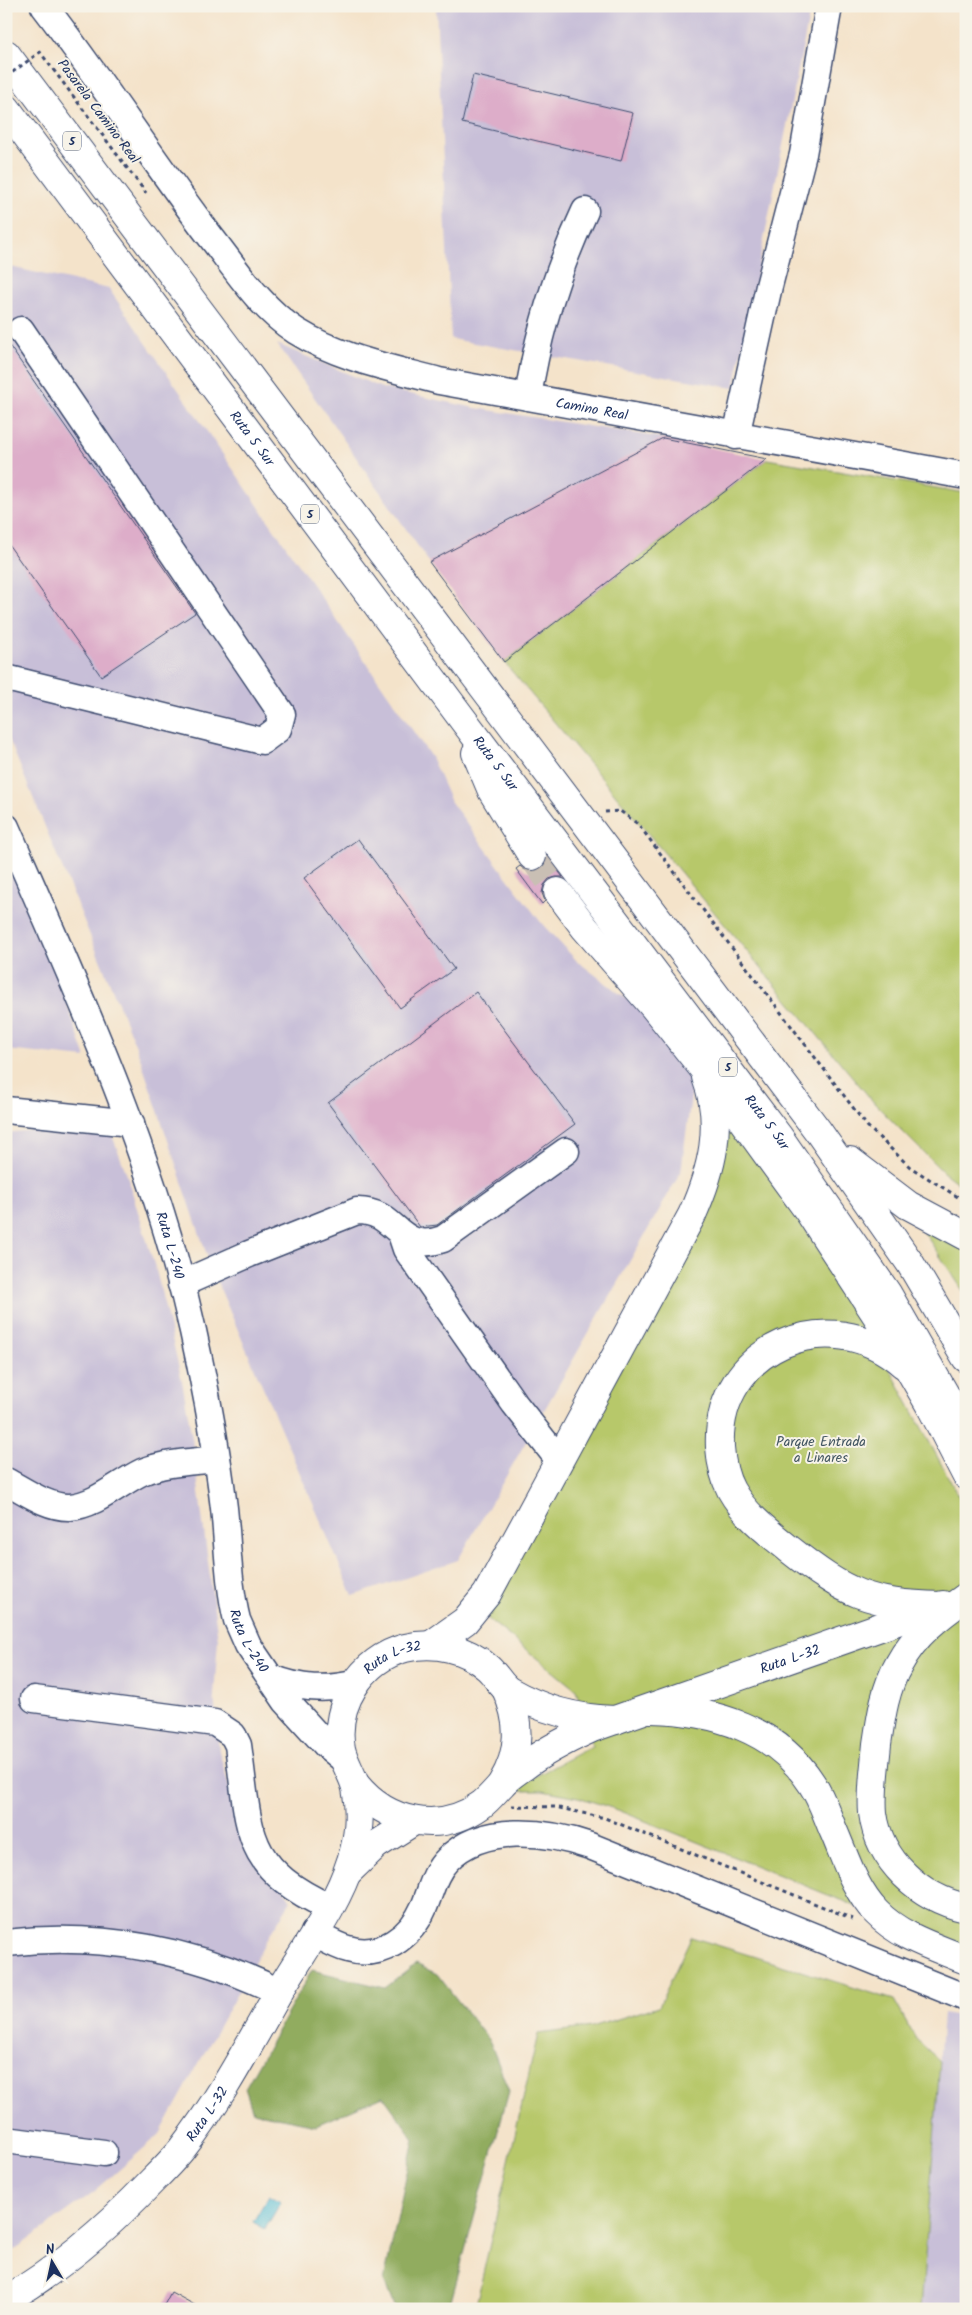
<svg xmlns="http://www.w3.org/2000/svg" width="972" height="2315" font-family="Kalam,sans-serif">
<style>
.industrial{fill:#c8bfd8}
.green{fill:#b7c86b;stroke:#697c64}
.forest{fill:#91ac5f;stroke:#566e5e}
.water{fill:#58bed5;stroke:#3a769a}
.building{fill:#ddadc9}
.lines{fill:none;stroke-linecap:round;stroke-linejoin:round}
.highway-tunnel{stroke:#c9bfb4;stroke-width:28;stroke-dasharray:28 14;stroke-linecap:butt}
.minor-casing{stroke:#3c4a6e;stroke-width:29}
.major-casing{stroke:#3c4a6e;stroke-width:30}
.highway-casing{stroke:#3c4a6e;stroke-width:30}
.path{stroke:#3c4a6e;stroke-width:3;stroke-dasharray:4 4;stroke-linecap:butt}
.minor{stroke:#fff;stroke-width:26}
.major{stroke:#fff;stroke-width:28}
.highway{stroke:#fff;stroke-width:28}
.path-bridge{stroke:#3c4a6e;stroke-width:3;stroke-dasharray:4 4;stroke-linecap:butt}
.labels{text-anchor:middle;stroke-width:4;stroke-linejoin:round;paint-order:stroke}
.shield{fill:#f7f3e8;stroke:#5d6a87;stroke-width:1}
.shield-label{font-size:12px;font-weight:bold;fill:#1b2f5e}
.street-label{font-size:14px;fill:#1b2f5e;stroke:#f7f3e8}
.park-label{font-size:14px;fill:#425561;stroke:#f7f3e8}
</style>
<rect width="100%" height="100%" fill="#f7f3e8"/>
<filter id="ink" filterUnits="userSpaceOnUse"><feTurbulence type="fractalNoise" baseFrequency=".02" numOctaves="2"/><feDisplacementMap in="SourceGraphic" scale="10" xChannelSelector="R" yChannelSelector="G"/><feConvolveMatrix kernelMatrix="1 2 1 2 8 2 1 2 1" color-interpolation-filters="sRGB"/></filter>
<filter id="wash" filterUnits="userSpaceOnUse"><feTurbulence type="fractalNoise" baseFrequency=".0096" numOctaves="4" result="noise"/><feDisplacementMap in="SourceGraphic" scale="20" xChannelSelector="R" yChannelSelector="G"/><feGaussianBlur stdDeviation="1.12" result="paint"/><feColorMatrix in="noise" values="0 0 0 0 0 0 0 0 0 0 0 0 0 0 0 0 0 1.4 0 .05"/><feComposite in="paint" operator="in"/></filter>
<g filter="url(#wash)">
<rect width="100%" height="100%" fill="#f4e3ca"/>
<!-- industrial -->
<g class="industrial">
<path d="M436,6H811L734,388L451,339Z"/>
<path d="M6,266L109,289L431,757L451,802L511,883L543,925L577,961L641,1010L693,1081L681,1172L458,1560L353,1596L212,1270L137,1049L6,732Z"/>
<path d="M277,344L382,388L475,408L663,438L429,562Z"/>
<path d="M6,856L46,945L86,1058L6,1050Z"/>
<path d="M107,1122L126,1172L157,1274L182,1381L192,1438L218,1639L214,1695L219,1751L234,1805L291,1901L268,1937L160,2134L95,2191L6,2256V1133Z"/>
<path d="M943,2013L966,2017V2309H921Z"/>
</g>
<!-- green -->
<g class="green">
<path d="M767,459L966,493V1189L943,1172L876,1105L504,662Z"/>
<path d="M722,1105L785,1196L863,1319L966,1510V1945L833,1897L618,1810L578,1797L543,1790H510L592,1746L576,1690L487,1618L700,1219Z"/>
<path d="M913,1216L954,1245L966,1250V1295Z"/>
<path d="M691,1937L894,2000L916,2039L940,2061L921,2309H475L538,2034L592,2027L659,2006Z"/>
</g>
<!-- forest -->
<path class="forest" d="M416,1964L437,1974L490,2042L509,2091L451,2301L438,2309H395L384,2281L414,2139L383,2096L316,2125L253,2112L245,2088L312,1970L385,1988Z"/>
<!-- water -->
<path class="water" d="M269,2195L281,2202L265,2229L253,2222Z"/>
<g id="blocks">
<!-- building -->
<g class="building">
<path d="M473,75L633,113L621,161L462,123Z"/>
<path d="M6,341L195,613L101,676L6,541Z"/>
<path d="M663,438L767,459L504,662L429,562Z"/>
<path d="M358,839L454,969L400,1008L304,878Z"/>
<path d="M547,857L563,877H556L549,879L544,885L542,893L545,901L542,904L516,869L520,866L525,870L532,872L540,870L545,864Z"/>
<path d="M476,992L575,1124L437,1225L420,1227L328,1103Z"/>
<path d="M171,2292L202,2309H162Z"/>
</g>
</g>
</g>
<g filter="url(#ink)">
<use href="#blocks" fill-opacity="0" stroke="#3c4a6e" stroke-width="1"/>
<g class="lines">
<!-- highway-tunnel -->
<path class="highway-tunnel" d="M532,856L558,892"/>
<defs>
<g id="minor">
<path id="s1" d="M44,6C102,81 153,161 210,236C236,269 260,308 296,331C339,358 391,368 439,381L966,476"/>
<path d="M528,397C538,332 557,270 585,211"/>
<path d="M736,436L769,286L803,154L829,6"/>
<path d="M6,678L262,741L278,729L282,714L21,330"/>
<path id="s2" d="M6,827C78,991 154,1156 193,1331C206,1390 217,1449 224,1508C228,1545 228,1584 237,1620L248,1645L286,1701L326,1745L343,1759"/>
<path d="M6,1110L131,1123"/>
<path d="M401,1234L406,1249L514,1403L559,1460"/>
<path d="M181,1284L249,1254L357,1211C398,1210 397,1255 443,1239L566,1151"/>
<path d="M6,1481C25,1491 48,1508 70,1507C96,1505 119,1483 142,1472C165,1462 193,1462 217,1459"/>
<path d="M272,1678C300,1689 326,1691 356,1683"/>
<path d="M34,1699L215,1723L233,1735L238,1745C250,1830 242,1867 329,1907"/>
<path d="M314,1933C325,1939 336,1946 348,1949C381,1959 411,1937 424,1907C431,1891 434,1873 447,1860C482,1823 547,1831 590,1846L966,1998"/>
<path d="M6,1943C100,1932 195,1950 279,1992"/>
<path d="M6,2140L104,2153"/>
</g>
<g id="major">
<path d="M502,1783C521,1752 521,1722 506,1689"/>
<path id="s3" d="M356,1785C387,1823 439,1835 481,1805C489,1799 495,1791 502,1784C508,1777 516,1772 523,1767C544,1751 568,1739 592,1728L943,1605"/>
<path d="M348,1872L376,1845L414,1821"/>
<path id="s4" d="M6,2300C61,2268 109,2226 152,2181C162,2171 172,2161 181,2150C221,2099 251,2041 283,1985C307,1945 337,1905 351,1861C359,1838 361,1811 356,1788C353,1775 344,1763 341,1749C333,1705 362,1659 405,1648C435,1641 466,1648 488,1668C496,1675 501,1686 509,1691C542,1710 577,1719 615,1720"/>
</g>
<g id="highway">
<path d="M6,54L818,1131L910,1263L966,1358"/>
<path id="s5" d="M6,108L464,721L779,1137L887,1293L966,1431"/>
<path d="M476,753L492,791L532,856"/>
<path d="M558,892L585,928L653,1006L721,1091L809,1212L890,1336L932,1409L966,1475"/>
<path d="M850,1161L908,1205L966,1236"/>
<path d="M903,1364C830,1299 715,1348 720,1447C721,1462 724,1477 731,1490C745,1515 768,1532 789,1549C846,1594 868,1604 941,1606"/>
<path d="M966,1597C939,1616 915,1634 899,1664C885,1688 881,1717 877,1744C875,1767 871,1790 873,1813C879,1861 920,1898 966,1908"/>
<path d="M431,1645L465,1621L487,1594L692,1215C712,1170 724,1125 706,1077"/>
<path d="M651,1709C714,1710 777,1729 812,1784C822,1799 827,1816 834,1832C846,1860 855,1890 876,1912C900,1937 935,1947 966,1960"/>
</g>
</defs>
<!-- minor casing -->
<use href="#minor" class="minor-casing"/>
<!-- major casing -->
<use href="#major" class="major-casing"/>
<!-- highway casing -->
<use href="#highway" class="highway-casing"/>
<!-- path -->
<g class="path">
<path d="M605,812L620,811L638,824L867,1126L910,1167L966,1202"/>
<path d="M511,1806L555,1807L605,1818L853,1919"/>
</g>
<!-- minor -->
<use href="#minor" class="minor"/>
<!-- major -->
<use href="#major" class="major"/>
<!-- highway -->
<use href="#highway" class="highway"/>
<!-- path-bridge -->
<path class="path-bridge" d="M6,77L40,52L146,193"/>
</g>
</g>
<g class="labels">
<!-- shield labels -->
<g class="shield">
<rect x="63" y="131.5" width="18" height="19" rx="4"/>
<rect x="301" y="504.5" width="18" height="19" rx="4"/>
<rect x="719" y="1057.5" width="18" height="19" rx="4"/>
</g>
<g class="shield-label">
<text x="72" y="145">5</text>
<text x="310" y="518">5</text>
<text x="728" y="1071">5</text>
</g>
<!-- street labels -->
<g class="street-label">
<text transform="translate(99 111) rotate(53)" y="5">Pasarela Camino Real</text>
<text dy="5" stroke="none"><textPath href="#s1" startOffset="720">Camino Real</textPath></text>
<text dy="5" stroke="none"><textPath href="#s5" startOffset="412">Ruta 5 Sur</textPath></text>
<text dy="5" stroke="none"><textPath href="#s5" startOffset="818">Ruta 5 Sur</textPath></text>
<text dy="5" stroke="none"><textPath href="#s5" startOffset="1268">Ruta 5 Sur</textPath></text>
<text dy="5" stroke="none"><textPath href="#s2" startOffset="450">Ruta L-240</textPath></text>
<text dy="5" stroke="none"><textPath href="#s2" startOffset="855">Ruta L-240</textPath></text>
<text dy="5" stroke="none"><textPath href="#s3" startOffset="486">Ruta L-32</textPath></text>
<text dy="5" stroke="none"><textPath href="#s4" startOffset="799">Ruta L-32</textPath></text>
<text dy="5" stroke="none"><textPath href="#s4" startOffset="276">Ruta L-32</textPath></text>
</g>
<!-- park labels -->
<g class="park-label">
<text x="821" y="1446">Parque Entrada<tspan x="821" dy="16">a Linares</tspan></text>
</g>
</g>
<!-- margin -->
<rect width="972" height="2315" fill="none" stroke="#f7f3e8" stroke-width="25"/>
<!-- north arrow -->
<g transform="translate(52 2262) rotate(351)" stroke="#f7f3e8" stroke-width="4" paint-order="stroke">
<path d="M0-4L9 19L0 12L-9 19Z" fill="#1b2f5e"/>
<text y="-8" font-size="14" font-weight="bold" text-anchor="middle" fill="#1b2f5e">N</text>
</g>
</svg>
